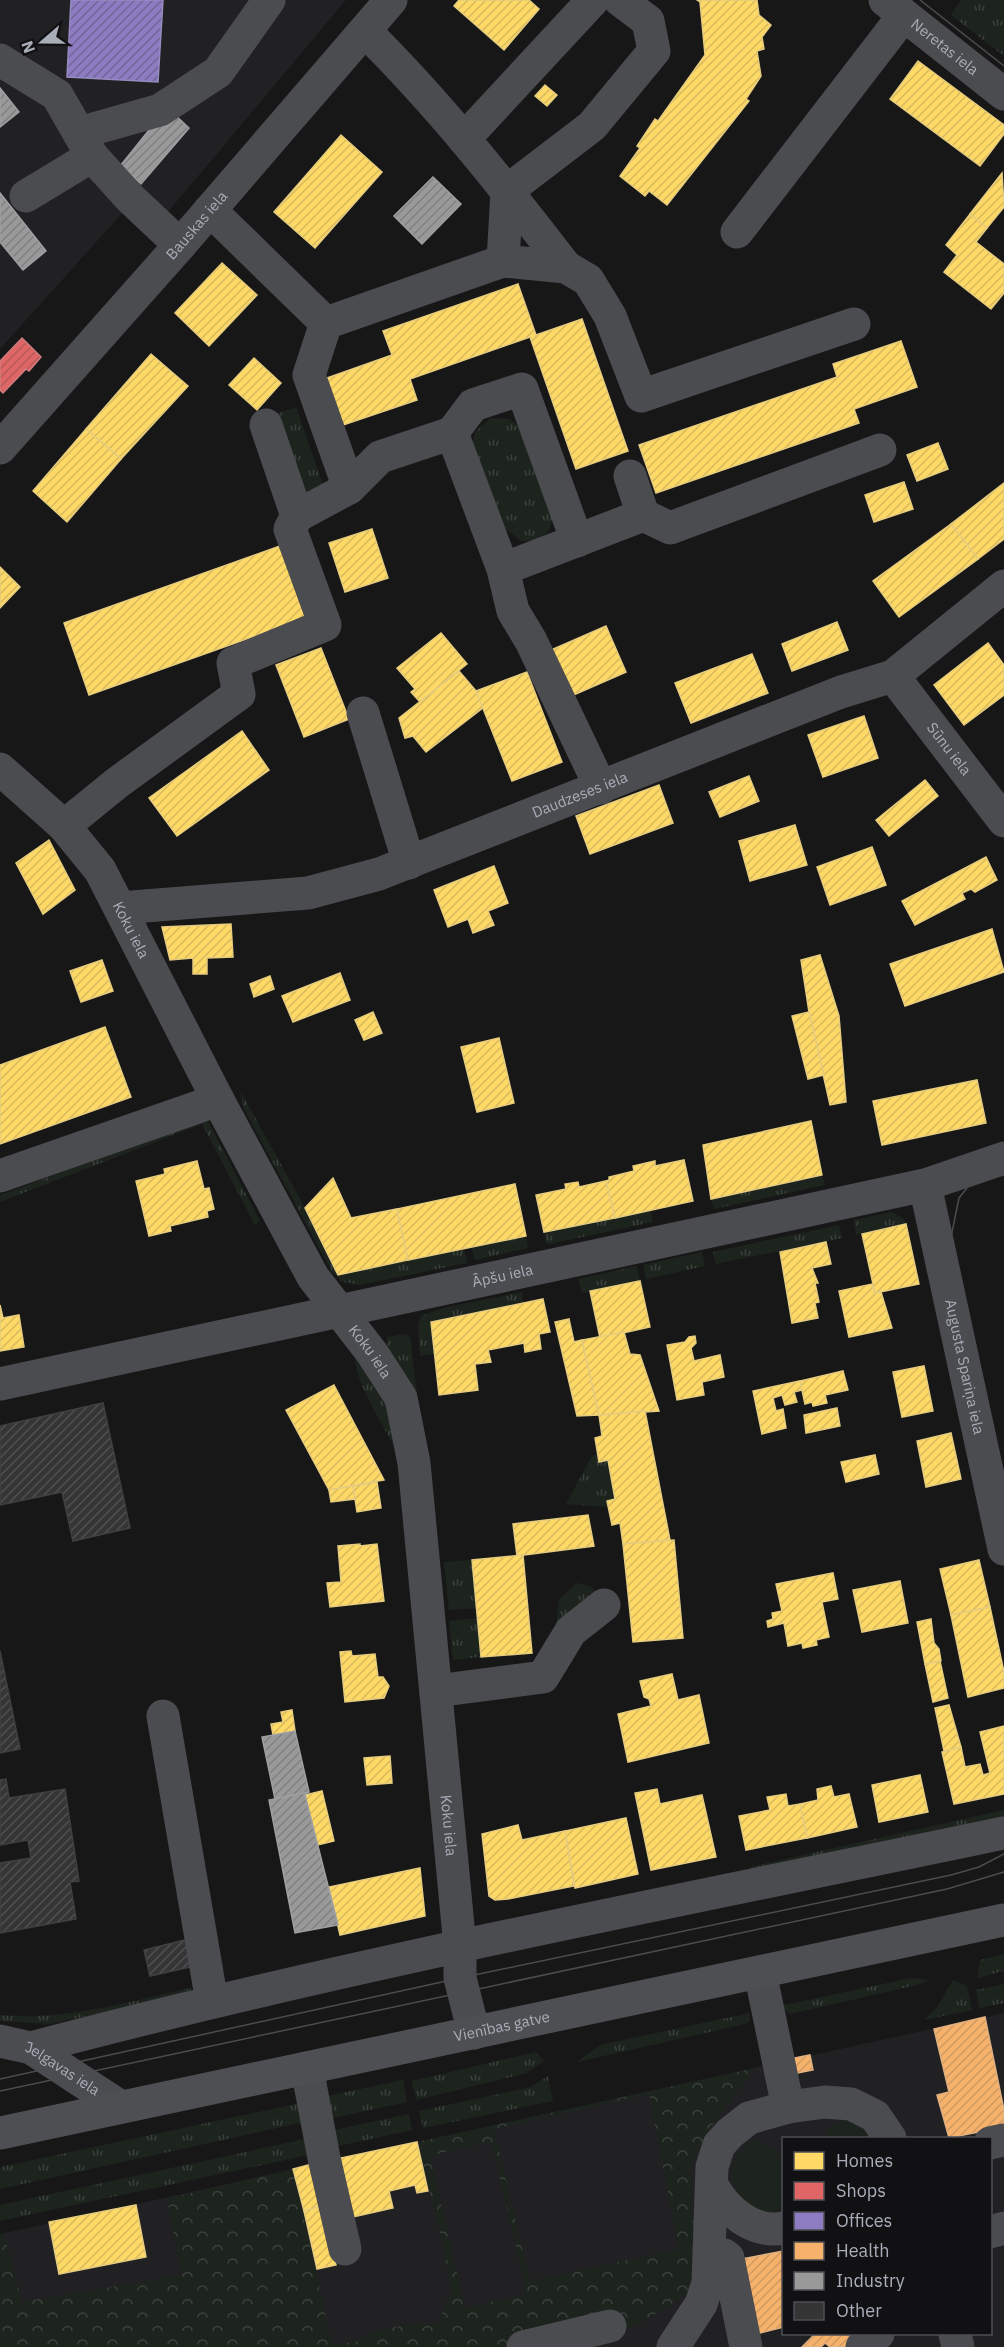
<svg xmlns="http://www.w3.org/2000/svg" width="1004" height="2347" font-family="'IBM Plex Sans',sans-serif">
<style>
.built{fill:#212123;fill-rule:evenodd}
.grass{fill:url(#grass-tufts)}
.forest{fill:url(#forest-crowns);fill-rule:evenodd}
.green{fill:#1d241e}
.homes{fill:url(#homes-hatch);stroke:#e5cc7f;stroke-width:1.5}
.shops{fill:url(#shops-hatch);stroke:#cf7b7f;stroke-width:1.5}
.offices{fill:url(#offices-hatch);stroke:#968bc0;stroke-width:1.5}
.health{fill:url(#health-hatch);stroke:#dfb082;stroke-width:1.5}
.industry{fill:url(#industry-hatch);stroke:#9e9fa2;stroke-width:1.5}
.building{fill:url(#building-hatch);stroke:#3f4043;stroke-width:1.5}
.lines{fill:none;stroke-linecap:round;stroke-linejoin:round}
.minor{stroke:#4b4c50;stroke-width:33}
.major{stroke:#4d4f52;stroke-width:33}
.tram{stroke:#4b4c4f;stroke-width:1.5}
.labels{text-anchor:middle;stroke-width:6;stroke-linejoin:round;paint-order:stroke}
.street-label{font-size:15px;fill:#a8adb8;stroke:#111113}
</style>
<defs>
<pattern id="grass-tufts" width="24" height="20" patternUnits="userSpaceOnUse" patternTransform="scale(1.5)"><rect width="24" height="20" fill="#1d241e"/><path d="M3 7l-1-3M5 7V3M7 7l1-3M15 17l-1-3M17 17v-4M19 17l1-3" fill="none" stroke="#3b413d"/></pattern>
<pattern id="forest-crowns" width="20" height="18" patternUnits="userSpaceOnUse" patternTransform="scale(1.5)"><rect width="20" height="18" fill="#1d241e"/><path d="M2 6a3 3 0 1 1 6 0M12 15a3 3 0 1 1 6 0" fill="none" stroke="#3b413d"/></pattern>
<pattern id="homes-hatch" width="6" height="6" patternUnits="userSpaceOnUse" patternTransform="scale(1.5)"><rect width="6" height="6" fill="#ffd966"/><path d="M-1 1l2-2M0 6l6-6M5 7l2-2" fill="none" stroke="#d6b85d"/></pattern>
<pattern id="shops-hatch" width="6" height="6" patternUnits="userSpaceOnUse" patternTransform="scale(1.5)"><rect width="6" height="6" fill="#e06666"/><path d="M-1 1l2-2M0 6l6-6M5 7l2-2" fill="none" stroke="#b45a5a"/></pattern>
<pattern id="offices-hatch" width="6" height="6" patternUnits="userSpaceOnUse" patternTransform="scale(1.5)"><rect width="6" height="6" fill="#8e7cc3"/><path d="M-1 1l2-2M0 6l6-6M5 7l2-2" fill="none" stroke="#726699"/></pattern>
<pattern id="health-hatch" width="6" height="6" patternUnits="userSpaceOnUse" patternTransform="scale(1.5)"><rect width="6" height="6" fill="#f6b26b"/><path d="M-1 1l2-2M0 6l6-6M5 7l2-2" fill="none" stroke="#cf9961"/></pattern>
<pattern id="industry-hatch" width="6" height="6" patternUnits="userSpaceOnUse" patternTransform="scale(1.5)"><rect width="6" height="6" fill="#999"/><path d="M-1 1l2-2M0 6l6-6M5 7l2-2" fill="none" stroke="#7f8080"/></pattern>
<pattern id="building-hatch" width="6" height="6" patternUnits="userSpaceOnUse" patternTransform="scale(1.5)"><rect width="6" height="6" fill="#353536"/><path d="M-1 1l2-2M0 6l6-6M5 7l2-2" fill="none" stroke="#4f5051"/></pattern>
</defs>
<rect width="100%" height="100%" fill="#171717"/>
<!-- built -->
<g class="built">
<path d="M0,0H346L152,231L126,209L0,349Z"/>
<path d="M1004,2013V2347H0V2234ZM784,2138H990V2334H784Z"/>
</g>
<!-- grass -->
<g class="grass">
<path d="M961,0H1004V56L951,15Z"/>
<path d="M296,407L324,488L301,496L273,415Z"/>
<path d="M491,418L510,419L527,435L553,515L549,531L536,541H521L500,524L471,453L475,432Z"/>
<path d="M241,1092L305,1208L338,1275L464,1249L467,1263L359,1285L340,1281L338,1275L333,1274L243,1107Z"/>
<path d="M207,1119L260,1221L255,1225L202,1124L0,1202V1195Z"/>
<path d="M822,1175L825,1185L714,1209L711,1199Z"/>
<path d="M650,1210L653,1222L549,1244L546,1243L544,1232Z"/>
<path d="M891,1212L903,1218L906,1224L856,1235L854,1220Z"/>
<path d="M839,1225L842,1238L716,1264L713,1252Z"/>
<path d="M526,1236L528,1248L475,1260L471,1247Z"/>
<path d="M702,1252L705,1266L646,1279L643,1265Z"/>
<path d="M637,1266L640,1281L582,1293L578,1279Z"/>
<path d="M522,1292L523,1303L432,1322L435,1354L420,1356L418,1325L421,1316L443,1308Z"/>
<path d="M406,1334L410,1338L417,1395L387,1348V1337Z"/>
<path d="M355,1357L388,1409L395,1448C383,1424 355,1383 355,1357Z"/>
<path d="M597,1454L599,1462L608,1460L615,1499L608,1507L566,1504L592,1456Z"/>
<path d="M472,1560L477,1608L449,1610L444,1562Z"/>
<path d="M577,1583L590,1586L597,1592L553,1650L559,1599Z"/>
<path d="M477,1618L481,1657L453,1660L449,1621Z"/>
<path d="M1004,1810V1822L751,1873L750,1867Z"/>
<path d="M1004,1954V1971L977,1978L980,1960Z"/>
<path d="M911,1978L928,1980L921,1984L790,2014L780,2006Z"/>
<path d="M953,1980L967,1986L972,2010L924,2020L937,2007Z"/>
<path d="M1004,1984V2003L979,2008L976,1990Z"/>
<path d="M191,1988L190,1995L49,2024L0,2021V2015C65,2021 127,2002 191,1988Z"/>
<path d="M750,2013V2021L745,2024L577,2062L600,2045Z"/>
<path d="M536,2052L544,2061L527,2073L416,2100L412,2081Z"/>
<path d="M548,2076L553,2101L423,2128L419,2111L531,2087Z"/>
<path d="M403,2080L407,2102L323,2120L318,2098Z"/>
<path d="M306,2102L309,2121L0,2189V2167Z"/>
<path d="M409,2114L412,2130L329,2148L325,2132Z"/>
<path d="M310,2138L313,2154L0,2221V2205Z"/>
</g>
<!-- forest -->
<path class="forest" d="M756,2068L711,2127L689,2166L699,2285L667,2307L599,2347H0V2234H4L22,2302L182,2275L167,2199L293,2169L332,2344L356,2342L377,2330L419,2323L438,2324L451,2290L442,2239L417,2142ZM649,2094L679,2249L530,2281L494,2129ZM491,2141L527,2294L465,2308L430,2156Z"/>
<!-- green -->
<g class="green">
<path d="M844,2118L863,2128L871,2138H823L829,2129Z"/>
<path d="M753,2139L774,2150L783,2161V2214L757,2213C729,2186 720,2168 753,2139Z"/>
</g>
<!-- homes -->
<g class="homes">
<path d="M459,0H529L539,9L504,50L454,6Z"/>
<path d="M697,0H757L759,15L771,25L762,37L764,49L757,51L761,76L746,99L749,101L667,205L649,191L645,196L620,176L640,148L637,146L655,119L658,121L705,55L700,2Z"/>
<path d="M918,61L1004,125V134L980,166L890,99Z"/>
<path d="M545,85L557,95L547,106L535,96Z"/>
<path d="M341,135L382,172L315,248L274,212Z"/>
<path d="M1002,173L1004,207L987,228L970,214Z"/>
<path d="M970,214L987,228L976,242L1004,264V293L991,309L944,272L957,255L946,245Z"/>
<path d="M222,263L257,295L209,346L175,313Z"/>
<path d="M518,284L536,335L582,319L628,451L576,469L530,337L410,379L417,400L343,425L327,378L392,355L383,331Z"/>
<path d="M901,341L917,387L854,409L859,423L656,493L639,445L837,377L833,364Z"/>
<path d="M151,354L188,386L121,459L86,429Z"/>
<path d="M254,358L281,383L257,410L229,385Z"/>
<path d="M86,429L121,459L67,522L33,491Z"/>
<path d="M938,443L948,469L917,481L907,455Z"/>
<path d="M904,482L913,509L874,522L865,495Z"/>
<path d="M1004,483V539L978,559L951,524Z"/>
<path d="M951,524L978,559L899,617L873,581Z"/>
<path d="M372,529L388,578L345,592L329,543Z"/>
<path d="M280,546L306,618L89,695L64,623Z"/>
<path d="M0,567L20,587L0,608Z"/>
<path d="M837,622L848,650L792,671L782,644Z"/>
<path d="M606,626L626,672L569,697L549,651Z"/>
<path d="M441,633L467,664L420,702L411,692L415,689L397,668Z"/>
<path d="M988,643L1004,665V695L964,725L934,685Z"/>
<path d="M321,648L349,719L304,737L276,665Z"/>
<path d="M752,654L768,693L691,723L675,683Z"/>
<path d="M459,671L476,691L484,707L426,752L413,736L405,738L399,718Z"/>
<path d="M527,672L562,762L512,781L476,691Z"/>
<path d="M864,716L878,758L823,777L808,735Z"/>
<path d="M242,731L269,770L177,836L149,798Z"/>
<path d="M749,776L759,801L720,817L709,792Z"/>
<path d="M925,780L938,796L889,836L876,820Z"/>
<path d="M659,785L673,823L590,854L576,816Z"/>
<path d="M795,825L807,865L750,881L739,841Z"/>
<path d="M49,840L75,890L43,914L16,863Z"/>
<path d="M872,847L886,885L830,905L817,867Z"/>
<path d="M986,857L997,880L975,892L971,889L962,893L965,899L915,925L902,901Z"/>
<path d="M494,866L508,903L488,911L494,925L473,933L468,919L448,927L434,890Z"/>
<path d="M231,924L233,957L207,958V974H193V958L170,960L162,927Z"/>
<path d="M992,929L1004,972L905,1006L890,964Z"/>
<path d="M820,955L839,1016L846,1102L830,1105L809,1012L801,960Z"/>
<path d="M102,960L113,991L81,1002L70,971Z"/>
<path d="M340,973L350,1000L293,1022L282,996Z"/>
<path d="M270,976L274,989L254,997L250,984Z"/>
<path d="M373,1012L382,1033L364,1040L355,1020Z"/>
<path d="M809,1012L824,1075L808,1079L792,1016Z"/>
<path d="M105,1027L131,1097L0,1144V1065Z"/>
<path d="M499,1038L514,1103L477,1112L461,1047Z"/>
<path d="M977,1080L986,1123L882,1145L873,1101Z"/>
<path d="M811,1121L822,1175L711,1199L703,1145Z"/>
<path d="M684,1160L693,1201L615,1218L606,1181L609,1180V1177L634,1171L633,1166L655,1161V1166Z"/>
<path d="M197,1161L204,1189L209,1188L214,1209L207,1211L208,1217L170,1226L171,1231L149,1236L136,1181L165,1174L164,1169Z"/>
<path d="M333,1178L351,1218L397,1209L408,1260L338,1275L305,1208Z"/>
<path d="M606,1181L615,1218L544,1232L536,1195L566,1189L565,1184L578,1182L579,1187Z"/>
<path d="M515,1184L526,1236L408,1260L397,1209Z"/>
<path d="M906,1224L919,1284L875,1293L862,1234Z"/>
<path d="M826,1242L831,1264L812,1268L818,1283H815L819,1302L815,1303L818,1318L792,1323L780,1252Z"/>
<path d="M640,1281L650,1327L600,1338L590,1291Z"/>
<path d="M872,1284L875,1293L881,1292L892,1328L849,1337L839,1291Z"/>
<path d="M543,1299L550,1332L539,1334L541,1349L525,1352L524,1343L488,1350L491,1362L475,1364L478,1390L439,1395L431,1322Z"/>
<path d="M0,1305L3,1318L19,1315L24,1347L0,1351Z"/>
<path d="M569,1319L574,1342L582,1340L599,1415L577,1416L555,1322Z"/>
<path d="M624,1332L630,1354L640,1355L659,1411L599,1415L582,1340Z"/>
<path d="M695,1336L696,1343L691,1348L694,1361L720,1355L724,1377L702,1382L704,1395L677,1400L667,1345L685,1342L689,1337Z"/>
<path d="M924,1366L933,1411L902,1417L893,1372Z"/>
<path d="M843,1371L848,1390L825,1395L827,1403L813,1406L812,1402L805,1404L800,1381Z"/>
<path d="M800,1381L802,1390L794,1392L797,1402L785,1405L782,1395L773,1398L776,1411L783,1409L786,1428L762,1434L753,1391Z"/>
<path d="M334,1385L384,1480L329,1490L286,1410Z"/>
<path d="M837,1408L840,1426L806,1433L804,1415Z"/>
<path d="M645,1411L670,1540L623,1544L620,1523L612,1525L607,1501L615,1499L608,1460L599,1462L595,1438L602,1436L599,1415Z"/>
<path d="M951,1433L961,1479L926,1487L917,1441Z"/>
<path d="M875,1455L879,1474L846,1482L841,1462Z"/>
<path d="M377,1482L381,1508L357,1512L353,1486Z"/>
<path d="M353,1486L355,1499L331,1502L329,1490Z"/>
<path d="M588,1515L594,1546L517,1556L513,1524Z"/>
<path d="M674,1540L683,1638L633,1642L623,1544Z"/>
<path d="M360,1544V1546L377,1544L384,1601L330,1607L327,1583L341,1582L338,1546Z"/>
<path d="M523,1555L532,1653L481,1657L472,1560Z"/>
<path d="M979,1560L990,1607L951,1615L940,1569Z"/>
<path d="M833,1573L838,1599L822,1602L829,1637L816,1640L817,1645L803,1648L802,1643L788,1646L784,1623L768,1627L767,1621L773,1619L772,1613L782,1611L776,1584Z"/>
<path d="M900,1581L908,1623L862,1632L853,1590Z"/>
<path d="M990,1607L1004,1672V1688L968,1697L951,1615Z"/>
<path d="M931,1619L934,1643L939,1649L941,1661L925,1664L917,1622Z"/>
<path d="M351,1651L352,1656L375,1654L378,1677H383L389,1686L384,1698L345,1702L340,1652Z"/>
<path d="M940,1661L948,1698L933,1702L925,1664Z"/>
<path d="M672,1674L678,1700L699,1695L709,1743L628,1762L618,1714L651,1706L649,1699L644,1697L640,1681Z"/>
<path d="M949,1705L961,1747L944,1751L935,1708Z"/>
<path d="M292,1710L295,1731L273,1735L271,1724L283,1722L281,1712Z"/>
<path d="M1004,1726V1794L954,1804L942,1752L961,1747L965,1767L980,1764L983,1775L990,1773L980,1732Z"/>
<path d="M390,1756L392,1783L367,1785L364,1758Z"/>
<path d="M920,1775L928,1812L879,1822L872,1785Z"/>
<path d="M831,1786L834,1797L849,1794L857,1827L807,1838L800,1804L818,1800L817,1789Z"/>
<path d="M657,1789L660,1804L702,1795L716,1857L651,1870L635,1793Z"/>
<path d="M322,1791L334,1841L317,1845L305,1795Z"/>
<path d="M786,1794L788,1806L800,1804L807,1838L746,1850L739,1816L770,1810L767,1797Z"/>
<path d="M626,1818L638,1874L575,1888L565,1831Z"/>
<path d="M518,1825L522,1840L565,1831L574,1886L508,1899L495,1900L489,1896L482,1834Z"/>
<path d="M420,1868L425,1916L340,1935L329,1887Z"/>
<path d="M417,2142L428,2191L417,2193L415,2185L389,2191L393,2208L348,2218L336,2159Z"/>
<path d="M316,2163L326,2205L304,2211L293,2169Z"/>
<path d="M136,2205L146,2257L59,2274L49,2222Z"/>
<path d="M323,2206L336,2265L317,2269L304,2211Z"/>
</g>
<!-- shops -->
<path class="shops" d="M22,338L41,357L29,371L26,369L3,393L0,390V361Z"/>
<!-- offices -->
<path class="offices" d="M71,0H163L158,82L67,77Z"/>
<!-- health -->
<g class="health">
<path d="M985,2017L1004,2110V2127L949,2138L937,2095L949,2092L934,2029Z"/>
<path d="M810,2055L813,2070L793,2074L789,2059Z"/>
<path d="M784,2251V2327L752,2335L736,2260Z"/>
<path d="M815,2334H854L848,2347H830L825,2343L821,2347H802Z"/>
</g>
<!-- industry -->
<g class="industry">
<path d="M0,88L19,112L0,127Z"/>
<path d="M173,113L189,128L141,184L121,165L153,125Z"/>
<path d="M433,177L461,204L422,244L394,216Z"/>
<path d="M0,193L46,251L23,270L0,242Z"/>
<path d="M295,1731L309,1792L275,1799L262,1737Z"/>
<path d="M309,1792L305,1795L338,1925L295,1933L269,1800Z"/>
</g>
<!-- building -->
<g class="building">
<path d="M103,1403L130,1528L73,1541L62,1492L0,1505V1426Z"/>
<path d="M0,1651L20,1749L0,1753Z"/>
<path d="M6,1779L9,1798L65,1789L79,1881L70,1882L76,1919L0,1933V1863L31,1858L28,1840L0,1845V1780Z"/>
<path d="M185,1940L190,1967L150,1976L144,1950Z"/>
</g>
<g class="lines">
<!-- minor -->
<g class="minor">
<path id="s1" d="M885,0L1004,94"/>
<path d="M365,31C439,104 503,185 566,267L588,280L610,316L641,396L854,324"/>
<path d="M0,60L57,95L92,156L130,198L180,245"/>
<path d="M79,133L160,110L218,72L269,0"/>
<path d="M464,139L593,0"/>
<path d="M26,196L92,156"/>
<path d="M210,210L326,323L309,375L349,488"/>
<path d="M737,232L904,15"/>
<path d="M503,261L507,191L592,126L654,51L648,21L620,0"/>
<path d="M326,323L503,261L566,267"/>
<path d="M266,425L297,516"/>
<path d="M452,433L473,405L522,389L577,541"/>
<path id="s2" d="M0,448L180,245L391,0"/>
<path d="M630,476L643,515"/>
<path id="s3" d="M893,676L1004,821"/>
<path d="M363,713L409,863"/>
<path id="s4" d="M0,769L64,826L100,870L218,1100L313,1277L372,1353L401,1398L414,1463L460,1947V1978L474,2033"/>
<path d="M601,788L531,641L513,611L503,569L643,515L670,528L880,450"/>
<path d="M64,826L117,783L239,694L233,663L325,625L290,529L297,516L349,488L380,457L452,433L503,569"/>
<path id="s5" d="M120,908L308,893L379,874L841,692L893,676L1004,586"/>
<path d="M0,1176L218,1100"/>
<path id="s6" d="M925,1185L1004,1549"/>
<path id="s7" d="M0,1384L925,1185L1004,1158"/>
<path d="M436,1691L543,1677L571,1631L604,1605"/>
<path d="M163,1716L212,2002"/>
<path d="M760,1972L788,2107"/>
<path id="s8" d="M0,2041L31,2048L121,2107"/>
<path d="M31,2048C352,1963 679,1901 1004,1833"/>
<path d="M307,2068L324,2158L345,2249"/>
<path d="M990,2143L1004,2140"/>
<path d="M713,2187C727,2211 753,2234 784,2228"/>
<path d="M990,2232L1004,2228"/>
<path d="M710,2257L724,2255L728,2258L746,2347"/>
<path d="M955,2334L958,2347"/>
<path d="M523,2347L610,2326"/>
<path d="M673,2347L701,2304L708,2283L712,2167L719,2145L730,2133L749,2118L788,2107L825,2102L851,2104L875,2116L890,2138"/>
<path d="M862,2347L878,2334"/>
</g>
<!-- major -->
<path class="major" id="s9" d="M0,2133L1004,1920"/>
<!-- tram -->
<g class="tram">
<path d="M920,0L1004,66"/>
<path d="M1004,1158L979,1173L959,1198L949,1247L1004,1510"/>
<path d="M0,2079L460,1978L951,1875L979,1867L1004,1854"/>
<path d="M0,2091L947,1889L1004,1872"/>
</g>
</g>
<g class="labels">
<!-- street labels -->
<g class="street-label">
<text dy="5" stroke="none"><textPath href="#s1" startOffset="76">Neretas iela</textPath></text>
<text dy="5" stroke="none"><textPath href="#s2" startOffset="297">Bauskas iela</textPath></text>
<text dy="5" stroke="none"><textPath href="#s3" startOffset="92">Sūnu iela</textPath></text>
<text dy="5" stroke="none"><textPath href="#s5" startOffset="478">Daudzeses iela</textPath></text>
<text dy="5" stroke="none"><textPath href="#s4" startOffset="210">Koku iela</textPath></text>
<text dy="5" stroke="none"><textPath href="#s7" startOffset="514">Āpšu iela</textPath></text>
<text dy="5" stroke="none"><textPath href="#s4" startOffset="696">Koku iela</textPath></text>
<text dy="5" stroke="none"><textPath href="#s6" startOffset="186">Augusta Spariņa iela</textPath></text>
<text dy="5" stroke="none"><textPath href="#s4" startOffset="1182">Koku iela</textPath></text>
<text dy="5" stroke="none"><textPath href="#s9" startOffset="513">Vienības gatve</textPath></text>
<text dy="5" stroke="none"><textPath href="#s8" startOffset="69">Jelgavas iela</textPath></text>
</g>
</g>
<!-- legend -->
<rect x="782" y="2137" width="210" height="198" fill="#111113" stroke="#4d4f55" stroke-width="1.5"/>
<rect x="794" y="2152" width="30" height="18" fill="#ffd966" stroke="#4d4f55" stroke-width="1.5"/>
<text x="836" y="2167" font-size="18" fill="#a8adb8">Homes</text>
<rect x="794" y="2182" width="30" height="18" fill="#e06666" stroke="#4d4f55" stroke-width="1.5"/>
<text x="836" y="2197" font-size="18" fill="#a8adb8">Shops</text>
<rect x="794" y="2212" width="30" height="18" fill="#8e7cc3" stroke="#4d4f55" stroke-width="1.5"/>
<text x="836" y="2227" font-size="18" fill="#a8adb8">Offices</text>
<rect x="794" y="2242" width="30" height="18" fill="#f6b26b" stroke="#4d4f55" stroke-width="1.5"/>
<text x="836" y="2257" font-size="18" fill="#a8adb8">Health</text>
<rect x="794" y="2272" width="30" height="18" fill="#999999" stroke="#4d4f55" stroke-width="1.5"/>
<text x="836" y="2287" font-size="18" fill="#a8adb8">Industry</text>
<rect x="794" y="2302" width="30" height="18" fill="#353536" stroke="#4d4f55" stroke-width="1.5"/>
<text x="836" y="2317" font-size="18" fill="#a8adb8">Other</text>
<!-- north arrow -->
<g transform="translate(42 42) rotate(250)" stroke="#111113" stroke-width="4.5" paint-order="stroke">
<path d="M0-4.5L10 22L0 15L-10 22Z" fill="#a8adb8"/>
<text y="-9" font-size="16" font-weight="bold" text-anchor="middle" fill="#a8adb8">N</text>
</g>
</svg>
